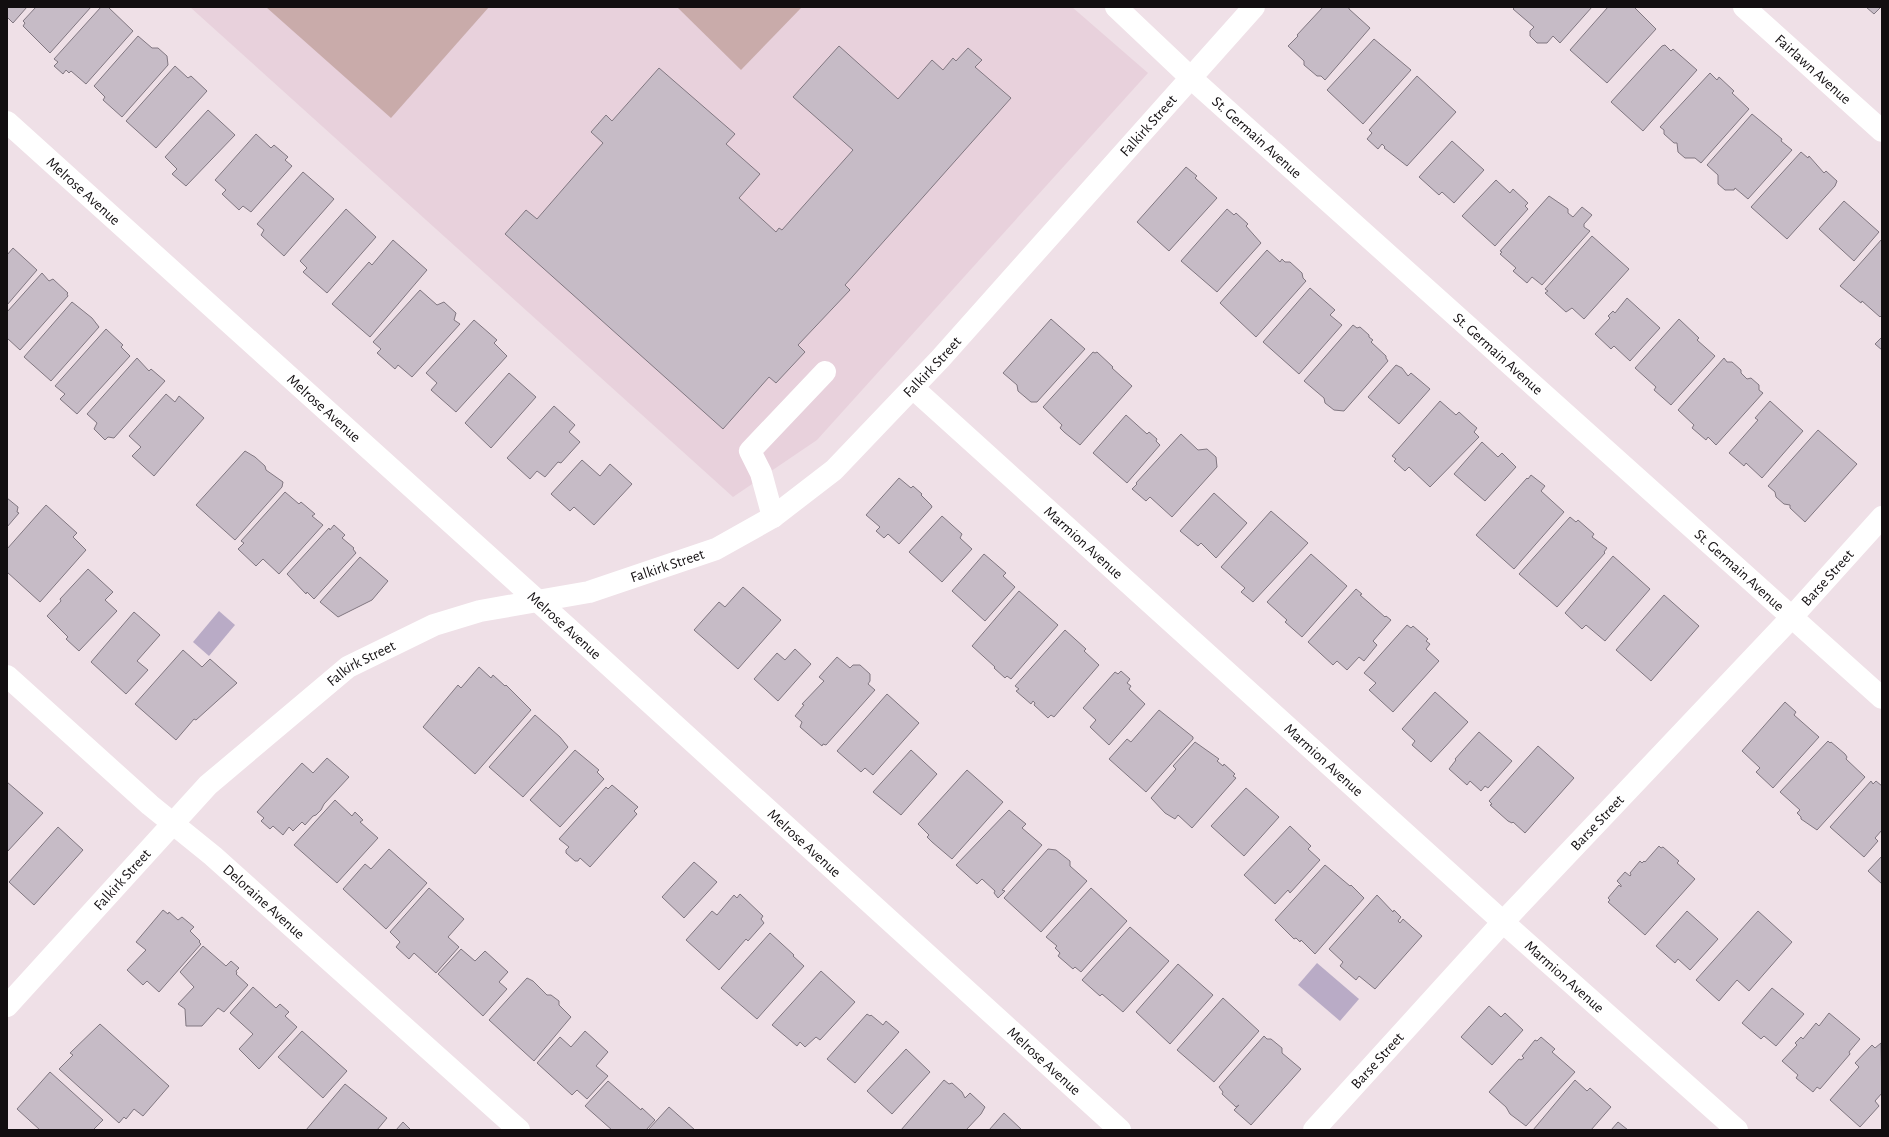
<svg xmlns="http://www.w3.org/2000/svg" width="1889" height="1137" font-family="'Alegreya Sans',sans-serif">
<style>
.built{fill:#e8d1dc}
.green{fill:#c9abaa}
.water{fill:#b9abc6}
.building{fill:#c6bbc6;stroke:#817781}
.lines{fill:none;stroke-linecap:round;stroke-linejoin:round}
.minor{stroke:#fff;stroke-width:22}
.labels{text-anchor:middle;stroke-width:3;stroke-linejoin:round;paint-order:stroke}
.street-label{font-size:15px;fill:#120e10;stroke:#fcedf4}
</style>
<rect width="100%" height="100%" fill="#efe0e7"/>
<!-- built -->
<path class="built" d="M190,7H1072L1148,73L817,440L733,497Z"/>
<!-- green -->
<g class="green">
<path d="M266,7H489L391,118Z"/>
<path d="M677,7H802L741,70Z"/>
</g>
<!-- water -->
<g class="water">
<path d="M219,611L235,625L209,656L193,642Z"/>
<path d="M1317,963L1359,999L1340,1021L1298,985Z"/>
</g>
<!-- building -->
<g class="building">
<path d="M7,7H27L13,23L7,17Z"/>
<path d="M36,7H91L50,53L23,26L25,23L23,21Z"/>
<path d="M101,7H108L133,31L86,84L71,71L69,73L66,70L63,74L54,66L58,62L54,59Z"/>
<path d="M1323,7H1349V9L1370,28L1325,80L1321,76H1317L1304,65V61L1288,46L1298,36L1297,35Z"/>
<path d="M1515,7H1592L1560,43L1553,36L1547,43H1537L1530,36V31L1534,27L1513,9Z"/>
<path d="M1608,7H1634L1656,29L1607,83L1570,50Z"/>
<path d="M1866,7H1881L1874,14Z"/>
<path d="M138,36L152,48H158L167,56L168,65L122,117L103,100L105,97L94,86Z"/>
<path d="M1374,39L1411,70L1363,124L1327,90Z"/>
<path d="M1665,45L1671,51L1673,49L1697,70L1643,131L1611,102L1662,46Z"/>
<path d="M839,46L898,99L932,60L943,70L953,58L956,61L968,48L982,60L975,67L1011,98L845,285L850,290L798,345L805,352L776,383L769,377L723,429L505,234L526,210L537,219L603,143L591,132L606,115L612,121L659,68L735,134L726,144L760,174L739,198L776,232L779,228L782,230L853,150L793,97Z"/>
<path d="M175,66L188,78L191,76L207,91L156,148L126,121Z"/>
<path d="M1710,73L1717,80L1719,77L1734,91L1732,93L1749,109L1701,163L1695,158H1685L1678,152L1677,143H1674L1664,134V130L1660,127Z"/>
<path d="M1417,76L1456,112L1407,166L1384,148L1385,147L1382,144L1378,149L1367,139L1372,133L1369,130Z"/>
<path d="M208,110L235,135L186,186L172,174L177,169L165,157Z"/>
<path d="M1752,114L1782,139L1781,141L1792,150L1748,199L1735,188L1734,190H1725L1718,184V175L1707,165Z"/>
<path d="M256,134L271,148L274,145L288,157L285,160L292,166L251,212L243,206L239,210L222,194L226,190L215,180Z"/>
<path d="M1452,141L1484,170L1454,203L1442,192L1439,195L1419,177Z"/>
<path d="M1801,152L1808,158L1809,156L1824,173L1826,171L1837,181L1835,186L1787,239L1751,207Z"/>
<path d="M1186,167L1197,176L1195,178L1217,198L1169,251L1137,222Z"/>
<path d="M303,172L334,199L284,256L261,235L264,230L257,224Z"/>
<path d="M1496,180L1510,193L1513,189L1528,203L1525,206L1528,209L1495,246L1462,216Z"/>
<path d="M1549,196L1568,209V213L1573,217L1582,207L1592,215L1584,224V227L1590,231L1542,285L1532,277L1527,283L1513,271L1516,268L1500,254L1502,252L1500,251Z"/>
<path d="M1844,201L1879,232L1854,261L1819,229Z"/>
<path d="M346,209L376,237L327,293L303,272L307,268L300,261Z"/>
<path d="M1227,209L1234,215L1236,213L1248,224L1246,226L1261,243L1217,292L1181,261Z"/>
<path d="M1592,236L1629,269L1584,319L1572,308L1566,312L1545,293L1548,291L1545,289Z"/>
<path d="M1882,239V315L1880,317L1862,301L1861,303L1840,286Z"/>
<path d="M393,240L427,270L370,337L332,304L369,262L372,265Z"/>
<path d="M13,248L37,270L7,305V255Z"/>
<path d="M1267,250L1280,262L1282,259L1285,262H1290L1302,273L1303,278L1306,281L1256,337L1220,303Z"/>
<path d="M42,273L49,281L53,279L68,293L67,294L68,296L20,350L7,338V312Z"/>
<path d="M1310,288L1335,310L1330,315L1342,325L1299,374L1263,342Z"/>
<path d="M420,290L437,305L444,302L456,313L454,320L460,324L412,377L398,365L395,369L377,353L381,349L373,342Z"/>
<path d="M1627,298L1660,328L1630,361L1614,346L1611,349L1595,334L1610,318L1608,316L1613,311L1615,313Z"/>
<path d="M72,302L92,318L99,327L51,381L24,357Z"/>
<path d="M1051,319L1085,349L1037,402H1031L1018,391L1017,385L1003,373Z"/>
<path d="M1679,319L1699,338L1697,340L1715,356L1671,405L1654,390L1656,387L1635,368Z"/>
<path d="M474,320L497,340L494,343L507,356L456,412L431,390L437,383L426,373Z"/>
<path d="M1353,325L1357,328L1360,327L1369,335V337L1373,340L1371,342L1386,356V358L1388,361L1344,411L1334,410L1325,403L1324,398L1304,381Z"/>
<path d="M106,329L123,345L121,347L130,356L77,414L60,399L65,394L55,386Z"/>
<path d="M1882,337V350L1875,344Z"/>
<path d="M1093,352L1095,353L1097,352L1113,367L1112,368L1132,386L1080,445L1064,432L1060,428L1062,425L1043,407Z"/>
<path d="M137,358L149,371L151,369L165,381L114,438L108,437L105,440L94,429L97,423L87,414Z"/>
<path d="M1724,358L1727,362H1732L1741,370V373L1747,379L1751,378L1759,385V390L1763,393L1716,445L1708,437L1706,440L1692,428L1694,425L1678,410Z"/>
<path d="M1396,365L1402,368L1408,376L1411,373L1430,389L1399,424L1368,397Z"/>
<path d="M509,373L536,397L491,448L465,423Z"/>
<path d="M166,394L175,402L179,396L204,418L154,476L132,456L141,447L129,436Z"/>
<path d="M1440,401L1456,415L1459,412L1471,423L1477,428L1474,432L1479,437L1430,487L1409,467L1405,471L1394,461L1396,459L1392,456Z"/>
<path d="M1770,401L1803,431L1762,478L1746,463L1744,466L1729,453L1758,420L1755,418Z"/>
<path d="M554,406L575,425L569,432L580,442L561,463L558,462L545,477L537,471L530,479L507,458Z"/>
<path d="M1126,415L1147,434L1149,432L1157,439L1156,441L1160,445L1127,483L1093,453Z"/>
<path d="M1818,430L1857,464L1805,522L1790,508V505L1784,504L1776,497L1775,492L1768,486Z"/>
<path d="M1181,434L1198,450L1207,449L1216,457L1217,467L1172,517L1150,497L1146,501L1132,489L1137,484L1136,483Z"/>
<path d="M1482,442L1498,457L1502,453L1516,467L1485,501L1454,474Z"/>
<path d="M245,451L255,457L265,466L266,470L283,482L282,487L235,540L196,505Z"/>
<path d="M582,460L600,476L610,464L632,484L594,525L574,507L570,511L551,494Z"/>
<path d="M1531,475L1545,486L1541,491L1564,512L1514,569L1476,535L1527,478L1528,479Z"/>
<path d="M899,478L911,488L913,486L922,494L921,495L931,505L932,507L899,544L888,534L884,538L876,531L880,527L866,515Z"/>
<path d="M285,492L299,504L301,502L315,514L312,516L323,525L279,574L263,559L256,566L238,549L244,543L241,541Z"/>
<path d="M1214,493L1247,523L1216,558L1201,543L1198,546L1180,531Z"/>
<path d="M7,498L18,507L17,512L19,513L7,527Z"/>
<path d="M46,505L77,533L73,537L86,550L40,602L7,572V549Z"/>
<path d="M1271,511L1308,543L1253,602L1241,592L1245,588L1221,567Z"/>
<path d="M942,516L962,534L960,538L972,549L942,582L909,552Z"/>
<path d="M1570,517L1576,522L1578,520L1594,534L1592,537L1607,548L1604,552L1605,553L1557,607L1519,574Z"/>
<path d="M334,525L345,535L342,538L354,548L353,549L356,553L314,599L307,592L306,594L287,574L329,528L330,530Z"/>
<path d="M984,554L1006,573L1003,576L1015,587L985,621L952,591Z"/>
<path d="M1311,554L1347,586L1302,637L1285,622L1287,620L1267,602Z"/>
<path d="M1613,556L1650,589L1605,641L1586,625L1582,629L1565,613Z"/>
<path d="M360,557L388,581L372,600L338,617L320,602Z"/>
<path d="M88,569L113,592L105,600L117,611L79,651L66,639L68,637L47,616L61,601L60,599Z"/>
<path d="M743,587L781,620L738,669L694,630L719,602L725,607Z"/>
<path d="M1356,589L1362,594L1360,595L1385,617L1386,616L1391,620L1373,641L1377,645L1364,661L1359,657L1347,670L1337,661L1333,665L1308,642Z"/>
<path d="M1019,591L1058,625L1011,679L1007,676L1005,678L994,668L995,667L972,646Z"/>
<path d="M1664,595L1699,626L1651,681L1616,650Z"/>
<path d="M134,612L160,635L137,661L148,670L126,694L91,662Z"/>
<path d="M1407,625L1411,628L1413,626L1428,639L1426,641L1430,644L1426,649L1439,661L1393,712L1369,690L1376,683L1364,673Z"/>
<path d="M1065,630L1086,649L1084,651L1099,665L1054,717L1051,715L1048,718L1034,705L1035,703L1033,701L1031,704L1016,691L1019,689L1015,686Z"/>
<path d="M795,649L811,664L778,701L754,679L777,653L785,660Z"/>
<path d="M183,650L202,667L210,659L237,683L196,720L194,719L176,740L135,704Z"/>
<path d="M837,657L850,668L853,665H860L870,674V681L868,684L875,690L826,745L823,744L822,746L800,727L802,722L795,716L804,705L802,704L824,681L819,677Z"/>
<path d="M479,667L491,678L493,675L505,686L506,685L531,710L475,774L423,727L458,685L461,688Z"/>
<path d="M1121,671L1130,679L1127,683L1131,686L1129,689L1145,704L1109,745L1090,727L1096,720L1083,708L1115,672L1118,674Z"/>
<path d="M1435,692L1468,722L1431,762L1412,745L1415,741L1402,729Z"/>
<path d="M887,694L919,723L873,775L865,768L861,772L837,751Z"/>
<path d="M1785,702L1796,712L1794,715L1819,737L1773,788L1756,772L1760,768L1742,751Z"/>
<path d="M1159,710L1193,737V739L1146,792L1109,759L1127,739L1131,742Z"/>
<path d="M535,715L560,737L568,747L523,797L489,767Z"/>
<path d="M1479,732L1512,761L1488,788L1485,786L1481,791L1470,781L1467,785L1449,769L1456,760L1455,759Z"/>
<path d="M1828,741L1830,743L1831,742L1845,754L1847,757L1846,759L1865,777L1817,830L1801,819V817L1797,813L1800,810L1780,792Z"/>
<path d="M1195,742L1219,759L1217,761L1223,766L1224,764L1235,774L1233,776L1236,778L1192,828L1178,815L1175,819L1165,813L1151,798L1176,769L1173,766Z"/>
<path d="M1538,746L1574,778L1525,833L1513,822L1512,823L1508,821L1490,805L1492,804L1489,801Z"/>
<path d="M575,750L599,770L597,772L604,779L560,827L530,800Z"/>
<path d="M911,750L937,774L901,815L873,792Z"/>
<path d="M327,758L349,777L324,804L321,810L316,815L313,816L305,825L302,822L293,831L289,827L283,835L273,826L270,829L261,821L264,818L257,812L302,763L313,773Z"/>
<path d="M967,770L1003,802L952,859L932,842L927,837L929,835L918,824Z"/>
<path d="M1871,781L1873,784L1876,781L1882,786V830L1875,838L1878,841L1864,857L1830,827Z"/>
<path d="M7,782L43,813L7,852Z"/>
<path d="M612,785L638,807L634,811L637,814L590,867L580,858L578,861H575L566,853V850L569,847L559,839L606,787L608,789Z"/>
<path d="M1246,788L1279,817L1244,856L1211,826Z"/>
<path d="M335,800L352,816L355,812L363,820L360,822L378,838L337,883L294,845Z"/>
<path d="M1009,810L1026,824L1022,828L1042,845L1002,890L1005,891L998,898L994,893L995,891L982,879L977,884L956,865Z"/>
<path d="M1290,826L1311,846L1308,849L1320,860L1290,893L1288,890L1275,904L1244,875Z"/>
<path d="M58,827L83,850L34,905L9,882Z"/>
<path d="M1659,846L1661,848L1663,847L1679,861L1677,863L1695,879L1645,935L1608,902L1610,900L1608,898L1619,885L1621,887V885L1617,881L1625,872L1630,876L1631,875L1630,873L1640,861L1642,863L1644,861L1645,862Z"/>
<path d="M389,849L427,883L386,929L343,889L365,864L371,869Z"/>
<path d="M1048,849L1056,850L1070,861V866L1087,881L1041,932L1004,898Z"/>
<path d="M1882,856V884L1868,871Z"/>
<path d="M694,862L717,882L684,918L662,897Z"/>
<path d="M1325,865L1350,886L1351,885L1364,898L1315,954L1301,940L1300,942L1296,938L1294,939L1275,920Z"/>
<path d="M429,888L464,919L448,937L459,947L436,973L414,953L409,959L396,947L400,942L390,932Z"/>
<path d="M1091,888L1127,921L1081,972L1075,967L1073,969L1058,956L1060,953L1055,948L1057,946L1046,937Z"/>
<path d="M740,894L763,916L761,919L764,923L748,941L746,939L719,970L686,940L712,911L717,915L734,895L737,898Z"/>
<path d="M1377,895L1393,912L1394,910L1401,917L1398,921L1400,923L1403,919L1422,936L1375,989L1359,976L1356,980L1340,966L1343,962L1329,949Z"/>
<path d="M163,910L168,914L169,912L178,920L182,917L194,927L190,931L200,941L199,942L201,944L159,992L147,981L143,985L127,970L146,950L136,942Z"/>
<path d="M1687,911L1718,939L1690,970L1678,959L1675,963L1656,946Z"/>
<path d="M1758,911L1792,942L1749,991L1737,980L1719,1001L1696,980Z"/>
<path d="M1130,927L1169,961L1123,1012L1102,994L1100,996L1082,980Z"/>
<path d="M770,933L794,955L793,956L804,966L757,1019L721,988Z"/>
<path d="M203,946L226,966L231,961L239,968L236,971L237,973L236,974L248,985L224,1012L218,1008L202,1026H186L185,1009L178,1004L194,987L180,972Z"/>
<path d="M461,949L475,961L485,951L508,972L499,982L507,989L483,1016L438,974Z"/>
<path d="M1178,964L1213,995L1170,1044L1136,1012Z"/>
<path d="M821,971L855,1002L820,1040L816,1037L805,1047L800,1042L797,1046L772,1025Z"/>
<path d="M527,978L533,981L547,995H551L559,1001V1005L571,1017L534,1061L489,1020Z"/>
<path d="M253,987L276,1008L280,1004L289,1012L285,1016L297,1027L259,1069L239,1049L253,1034L230,1013Z"/>
<path d="M1772,988L1804,1014L1776,1046L1764,1036L1761,1039L1742,1023Z"/>
<path d="M1223,998L1259,1031L1214,1082L1177,1050Z"/>
<path d="M1489,1006L1501,1017L1505,1013L1523,1030L1492,1065L1461,1037Z"/>
<path d="M1829,1013L1860,1039L1849,1052L1850,1054L1820,1089L1817,1087L1813,1092L1796,1078L1798,1075L1782,1061L1797,1045L1795,1043L1801,1037L1803,1039L1816,1023L1819,1026Z"/>
<path d="M867,1014L870,1016L871,1015L883,1025L886,1021L899,1032L855,1083L827,1059Z"/>
<path d="M100,1024L169,1086L143,1116L134,1109L126,1119L124,1117L119,1123L59,1069L73,1055L70,1053Z"/>
<path d="M302,1031L347,1071L323,1098L278,1057Z"/>
<path d="M585,1031L608,1052L596,1066L608,1076L587,1099L577,1090L572,1095L537,1063L560,1037L571,1047Z"/>
<path d="M1264,1036L1267,1039H1271L1282,1048V1053L1301,1069L1251,1125L1234,1110L1239,1105L1236,1107L1222,1094L1223,1092L1219,1087Z"/>
<path d="M1541,1037L1555,1049L1552,1052L1575,1072L1526,1126L1510,1114L1506,1107L1489,1092L1519,1059L1521,1060L1524,1058L1522,1056L1535,1040L1537,1041Z"/>
<path d="M1881,1043L1882,1093L1875,1101L1879,1106L1860,1127L1830,1100L1859,1067L1855,1063L1872,1045L1875,1048Z"/>
<path d="M906,1049L930,1072L892,1114L867,1091Z"/>
<path d="M50,1072L103,1120L93,1130H40L17,1109Z"/>
<path d="M944,1080L949,1084L952,1083L962,1092L965,1098L970,1093L985,1107L981,1114L966,1130H901Z"/>
<path d="M1575,1080L1587,1091L1590,1088L1611,1107L1591,1130H1533Z"/>
<path d="M608,1081L641,1110L642,1108L655,1120L646,1130H612L585,1106Z"/>
<path d="M345,1084L387,1118L377,1130H306Z"/>
<path d="M669,1107L695,1130H648Z"/>
<path d="M1004,1113L1022,1130H989Z"/>
<path d="M403,1122L411,1130H396Z"/>
<path d="M1618,1122L1628,1130H1611Z"/>
</g>
<g class="lines">
<!-- minor -->
<g class="minor">
<path id="s1" d="M1116,7L1191,78L1882,698"/>
<path id="s2" d="M1744,7L1882,131"/>
<path id="s3" d="M7,122L591,649L1120,1130"/>
<path id="s4" d="M913,388L1503,922L1737,1130"/>
<path d="M773,517L761,473L750,451L825,372"/>
<path id="s5" d="M7,676L150,805L213,856L519,1130"/>
<path id="s6" d="M7,1006L208,785L348,667L434,625L480,611L589,592L716,549L773,517L834,470L940,359L1254,7"/>
<path id="s7" d="M1314,1130L1503,922L1791,618L1882,517"/>
</g>
</g>
<g class="labels">
<!-- street labels -->
<g class="street-label">
<text dy="5" stroke="none"><textPath href="#s2" startOffset="93">Fairlawn Avenue</textPath></text>
<text dy="5" stroke="none"><textPath href="#s6" startOffset="1479">Falkirk Street</textPath></text>
<text dy="5" stroke="none"><textPath href="#s1" startOffset="192">St. Germain Avenue</textPath></text>
<text dy="5" stroke="none"><textPath href="#s3" startOffset="103">Melrose Avenue</textPath></text>
<text dy="5" stroke="none"><textPath href="#s1" startOffset="516">St. Germain Avenue</textPath></text>
<text dy="5" stroke="none"><textPath href="#s6" startOffset="1155">Falkirk Street</textPath></text>
<text dy="5" stroke="none"><textPath href="#s3" startOffset="427">Melrose Avenue</textPath></text>
<text dy="5" stroke="none"><textPath href="#s4" startOffset="230">Marmion Avenue</textPath></text>
<text dy="5" stroke="none"><textPath href="#s6" startOffset="819">Falkirk Street</textPath></text>
<text dy="5" stroke="none"><textPath href="#s1" startOffset="840">St. Germain Avenue</textPath></text>
<text dy="5" stroke="none"><textPath href="#s7" startOffset="754">Barse Street</textPath></text>
<text dy="5" stroke="none"><textPath href="#s3" startOffset="751">Melrose Avenue</textPath></text>
<text dy="5" stroke="none"><textPath href="#s6" startOffset="495">Falkirk Street</textPath></text>
<text dy="5" stroke="none"><textPath href="#s4" startOffset="554">Marmion Avenue</textPath></text>
<text dy="5" stroke="none"><textPath href="#s7" startOffset="418">Barse Street</textPath></text>
<text dy="5" stroke="none"><textPath href="#s3" startOffset="1075">Melrose Avenue</textPath></text>
<text dy="5" stroke="none"><textPath href="#s6" startOffset="171">Falkirk Street</textPath></text>
<text dy="5" stroke="none"><textPath href="#s5" startOffset="342">Deloraine Avenue</textPath></text>
<text dy="5" stroke="none"><textPath href="#s4" startOffset="878">Marmion Avenue</textPath></text>
<text dy="5" stroke="none"><textPath href="#s7" startOffset="94">Barse Street</textPath></text>
<text dy="5" stroke="none"><textPath href="#s3" startOffset="1399">Melrose Avenue</textPath></text>
</g>
</g>
<!-- border -->
<rect width="1889" height="1137" fill="none" stroke="#120e10" stroke-width="16"/>
</svg>
